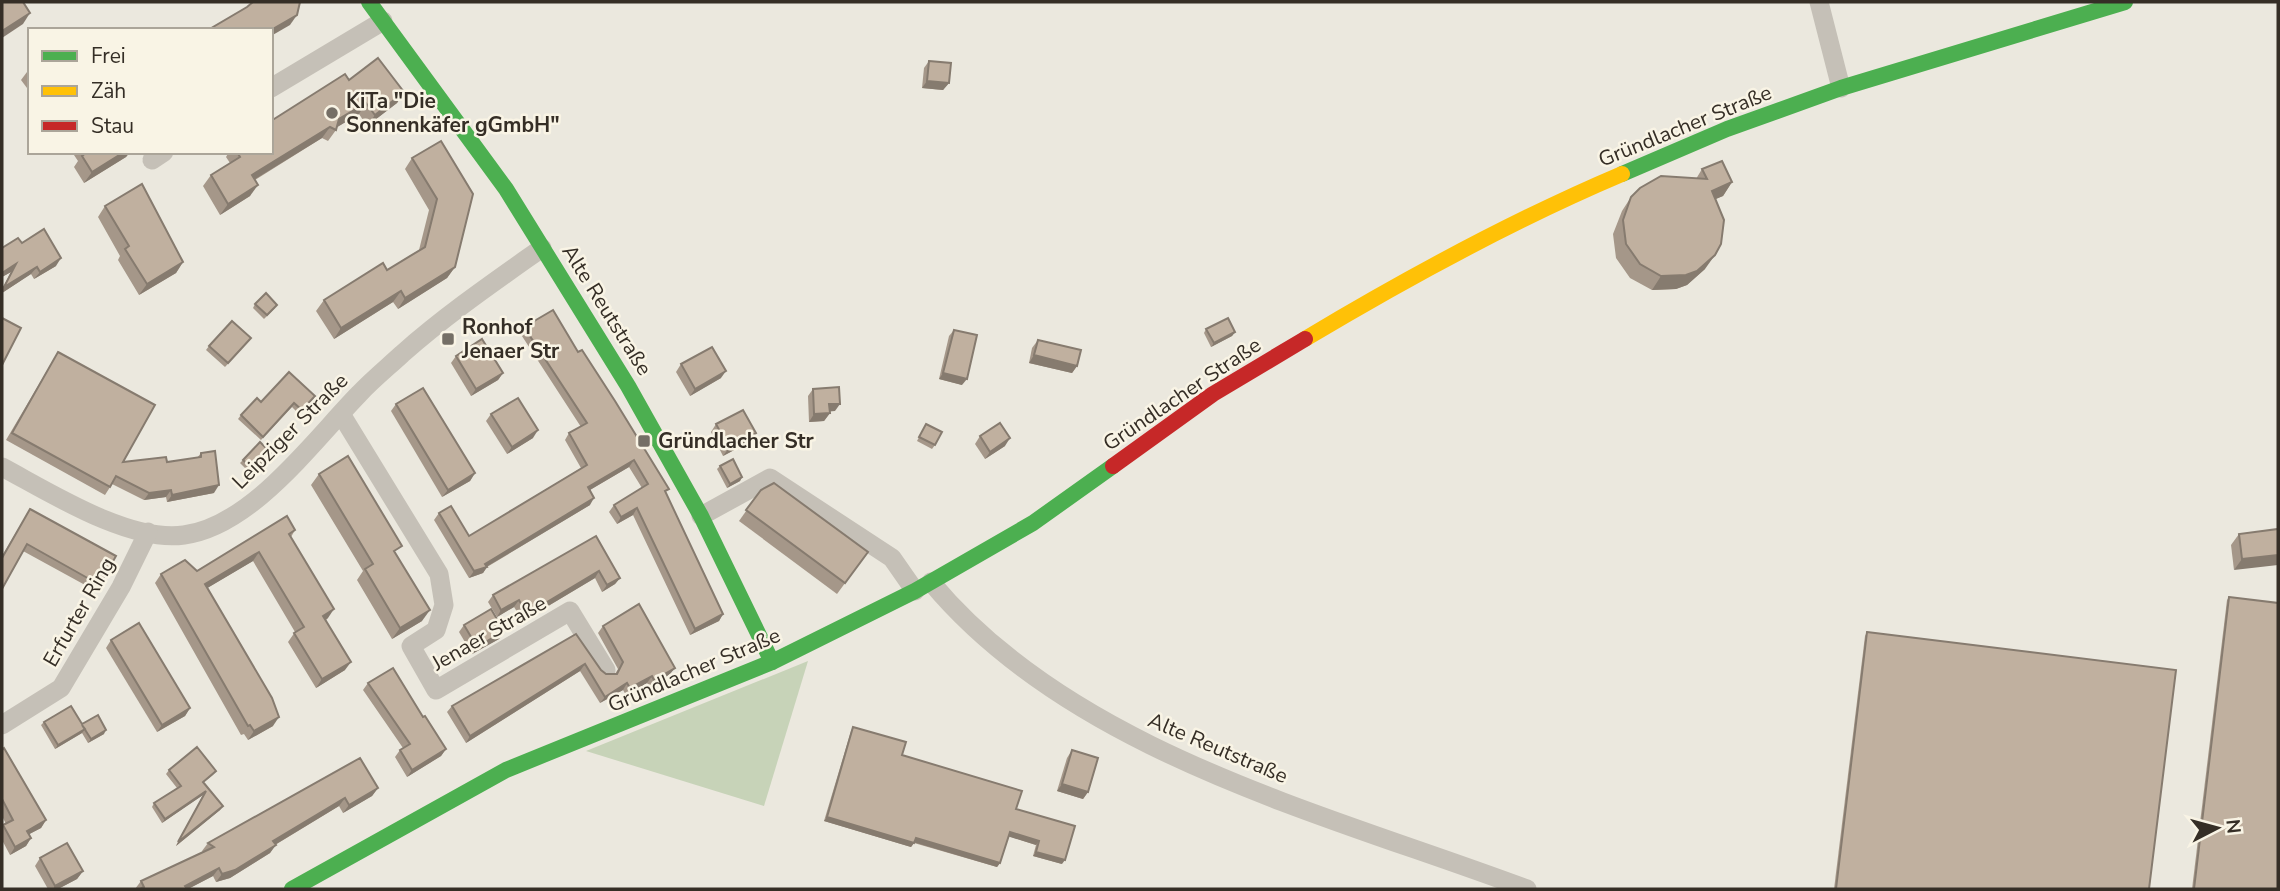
<svg xmlns="http://www.w3.org/2000/svg" width="2280" height="891" font-family="'Nunito Sans',sans-serif">
<style>
.green{fill:#c7d3b8}
.lines{fill:none;stroke-linecap:round;stroke-linejoin:round}
.street{stroke:#c5c0b7;stroke-width:19}
.fast{stroke:#4caf50;stroke-width:16}
.slow{stroke:#ffc107;stroke-width:16}
.jam{stroke:#c62828;stroke-width:16}
.wall{fill:#a59789}
.shaded-wall{fill:#867b6f}
.building{fill:#c0b09f;stroke:#867b6f;stroke-width:2}
.poi-dot{fill:#756f66;stroke:#f9f4e5;stroke-width:2.5}
.labels{text-anchor:middle;stroke-width:5;stroke-linejoin:round;paint-order:stroke}
.poi-label{font-size:21px;font-weight:bold;fill:#352e26;stroke:#f9f4e5;text-anchor:start}
.street-label{font-size:21px;fill:#352e26;stroke:#f9f4e5}
</style>
<rect width="100%" height="100%" fill="#ebe8de"/>
<!-- green -->
<path class="green" d="M808,661L764,806L586,751Z"/>
<g class="lines">
<!-- street -->
<g class="street">
<path d="M1819,2L1841,88"/>
<path d="M271,88L383,21"/>
<path d="M152,160L164,152"/>
<path d="M341,414L439,574L444,605L436,630L411,646L436,690L570,611L606,670"/>
<path d="M2,467C49,492 129,543 184,535C252,526 313,441 359,394C372,380 388,367 402,354C446,315 494,282 542,248"/>
<path d="M701,516L770,478L892,558L915,591"/>
<path d="M931,582C1072,752 1327,814 1527,889"/>
<path d="M2,725L61,688L121,587L148,532"/>
</g>
<!-- fast -->
<g class="fast">
<path d="M369,2L506,189L628,386L701,516L772,662"/>
<path d="M1622,174L1727,129L1841,88L2125,2"/>
<path d="M292,889L506,770L772,662L915,591L1033,523L1113,466"/>
</g>
<!-- slow -->
<path class="slow" d="M1305,339C1407,278 1511,221 1622,174"/>
<!-- jam -->
<path class="jam" d="M1113,466L1213,394L1305,339"/>
</g>
<!-- wall -->
<g class="wall">
<path d="M929,61L949,83L943,90L922,88L924,68Z"/>
<path d="M30,68V92L21,80Z"/>
<path d="M349,80L404,92L397,103L367,126L359,114L337,127L336,130L328,141L322,138L255,180L250,196L220,215L203,186L211,175L230,163L226,157L229,152H271Z"/>
<path d="M441,141L455,267L447,278L398,309L393,302L334,339L316,311L324,300L387,270L419,250L429,210L405,169L412,158Z"/>
<path d="M72,152H130L126,157L84,183L74,167L78,161Z"/>
<path d="M1702,169L1732,182L1723,196L1715,199L1705,269L1687,285L1676,289L1652,290L1630,278L1616,258L1613,234L1622,211L1631,197L1696,179Z"/>
<path d="M105,206L183,262L176,273L139,295L118,260L120,256L98,217Z"/>
<path d="M22,243L56,266L34,279L31,274L2,293V289L11,272L2,277V248Z"/>
<path d="M255,304L275,308L264,319L253,308Z"/>
<path d="M524,327L666,494L723,614L719,621L690,635L633,515L617,524L609,512L614,505L642,488L629,467L590,490V505L487,567L483,573L469,578L434,520L439,513L469,536L581,468L565,440L569,433L581,427L520,333Z"/>
<path d="M1206,329L1235,332L1232,336L1211,347L1204,333Z"/>
<path d="M954,330L962,385L939,379L949,336Z"/>
<path d="M251,338L225,367L206,350L209,346Z"/>
<path d="M1038,340L1077,366L1072,373L1029,363L1032,348Z"/>
<path d="M58,352L123,462H167L197,458L201,453L214,493L167,502L166,497L144,500L112,484L105,495L6,440Z"/>
<path d="M456,356L503,373L498,380L471,396L451,363Z"/>
<path d="M681,364L721,378L690,396L676,372Z"/>
<path d="M813,389L835,411H830V413L824,421L809,422L808,396Z"/>
<path d="M312,400L299,414L292,407L261,440L238,419L241,415L261,402Z"/>
<path d="M396,404L475,473L470,481L442,497L391,411Z"/>
<path d="M491,414L533,438L507,454L486,421Z"/>
<path d="M716,424L751,441L723,456L711,432Z"/>
<path d="M926,424L935,445L932,449L917,441Z"/>
<path d="M980,436L1005,446L985,459L975,444Z"/>
<path d="M268,456L251,474L240,463L243,460Z"/>
<path d="M720,466L742,477L740,481L727,488L717,469Z"/>
<path d="M319,474L396,554L422,621L392,639L357,580L363,571L311,485Z"/>
<path d="M761,490L868,552L837,594L739,521Z"/>
<path d="M30,509L100,585L96,591L23,551L2,589V556Z"/>
<path d="M2278,529L2234,570L2231,545L2239,534Z"/>
<path d="M295,530L291,537L328,618L326,620L345,670L316,688L288,642L295,632L253,561L207,588L273,726L248,740L244,734L241,735L155,583L161,574L197,571Z"/>
<path d="M596,536L620,578L615,584L602,592L595,578L523,621L514,607L497,617L488,602L493,595Z"/>
<path d="M2229,597L2278,889H2192L2227,600Z"/>
<path d="M464,625L504,631L499,639L472,654L459,632Z"/>
<path d="M603,626L670,674L650,687L647,683L626,695L623,690L600,703L580,671L466,743L447,712L452,706L576,634L601,670L606,674H615L618,669L598,633Z"/>
<path d="M1867,632L2149,889H1834L1865,636Z"/>
<path d="M111,640L190,708L185,716L157,732L106,648Z"/>
<path d="M368,683L423,717L446,749L441,756L407,777L395,757L400,750L403,748L363,690Z"/>
<path d="M44,722L82,724L104,734L88,743L82,733L55,749L41,725Z"/>
<path d="M853,727L902,755L1016,809L1062,864L1033,856L1036,845L1008,836L1000,863L997,867L914,843L911,847L824,821L851,731Z"/>
<path d="M2,750L46,820L41,828L29,834L31,838L26,846L10,855L2,840V827L6,824L2,816Z"/>
<path d="M1072,750L1088,792L1083,799L1057,791L1067,758Z"/>
<path d="M360,758L378,788L372,796L343,813L339,806L275,845L270,853L230,878L216,882L213,876L188,889H135L141,881L203,852L202,851L208,843Z"/>
<path d="M169,770L216,771L213,775L203,783L223,806L220,810L176,846L203,795L162,823L152,807L154,803L177,788L166,774Z"/>
<path d="M40,858L83,871L77,879L58,889H48L35,866Z"/>
</g>
<!-- shaded-wall -->
<g class="shaded-wall">
<path d="M30,13L23,24L2,38V31Z"/>
<path d="M297,15L290,25L271,36V30Z"/>
<path d="M927,81L949,83L943,90L922,88Z"/>
<path d="M404,92L397,103L367,126L375,115Z"/>
<path d="M366,103L359,114L334,129L339,119Z"/>
<path d="M330,127L322,138L244,186L252,175Z"/>
<path d="M124,152H130L126,157L84,183L92,172Z"/>
<path d="M1732,182L1723,196L1702,205L1712,191Z"/>
<path d="M258,185L250,196L220,215L228,204Z"/>
<path d="M1715,255L1705,269L1687,285L1676,289L1652,290L1661,276Z"/>
<path d="M61,258L56,266L34,279L40,272Z"/>
<path d="M183,262L176,273L139,295L147,284Z"/>
<path d="M16,264L11,272L2,277V273Z"/>
<path d="M37,267L31,274L2,293V291L4,287Z"/>
<path d="M455,267L447,278L398,309L405,298Z"/>
<path d="M401,291L393,302L334,339L341,328Z"/>
<path d="M1235,332L1232,336L1211,347L1214,343Z"/>
<path d="M1034,355L1077,366L1072,373L1029,363Z"/>
<path d="M726,371L721,378L690,396L695,389Z"/>
<path d="M503,373L498,380L471,396L476,389Z"/>
<path d="M943,373L967,379L962,385L939,379Z"/>
<path d="M829,404H840L835,411L824,412Z"/>
<path d="M830,413L824,421L809,422L814,414Z"/>
<path d="M538,430L533,438L507,454L512,447Z"/>
<path d="M756,433L751,441L723,456L729,448Z"/>
<path d="M1010,438L1005,446L985,459L990,452Z"/>
<path d="M634,460L629,467L583,494L588,487Z"/>
<path d="M475,473L470,481L442,497L448,490Z"/>
<path d="M742,477L740,481L727,488L730,484Z"/>
<path d="M219,485L214,493L167,502L172,495Z"/>
<path d="M171,490L166,497L144,500L149,493Z"/>
<path d="M594,498L590,505L486,567H487L483,573L469,578L474,571L485,564Z"/>
<path d="M637,508L633,515L617,524L621,517Z"/>
<path d="M259,552L253,561L199,593L205,584Z"/>
<path d="M2278,555V565L2234,570L2242,559Z"/>
<path d="M599,571L595,578L523,621L527,614Z"/>
<path d="M620,578L615,584L602,592L607,585Z"/>
<path d="M519,600L514,607L497,617L501,610Z"/>
<path d="M334,609L328,618L317,625L323,616Z"/>
<path d="M430,610L422,621L392,639L400,628Z"/>
<path d="M723,614L719,621L690,635L695,629Z"/>
<path d="M504,631L499,639L472,654L477,647Z"/>
<path d="M351,662L345,670L316,688L322,679Z"/>
<path d="M585,664L580,671L466,743L470,736Z"/>
<path d="M675,668L670,674L650,687L654,680Z"/>
<path d="M652,676L647,683L626,695L630,688Z"/>
<path d="M627,683L623,690L600,703L605,697Z"/>
<path d="M190,708L185,716L157,732L162,725Z"/>
<path d="M279,717L273,726L248,740L254,731Z"/>
<path d="M85,729L82,733L55,749L58,745Z"/>
<path d="M106,730L104,734L88,743L91,739Z"/>
<path d="M446,749L441,756L407,777L412,770Z"/>
<path d="M1062,784L1088,792L1083,799L1057,791Z"/>
<path d="M378,788L372,796L343,813L349,805Z"/>
<path d="M206,791L203,795L162,823L165,819Z"/>
<path d="M345,798L339,806L268,849L273,841Z"/>
<path d="M223,806L220,810L176,846L178,842Z"/>
<path d="M827,817L914,843L911,847L824,821Z"/>
<path d="M46,820L41,828L22,838L27,831Z"/>
<path d="M1010,832L1039,841L1036,845L1007,836Z"/>
<path d="M31,838L26,846L10,855L15,847Z"/>
<path d="M916,838L1000,863L997,867L913,842Z"/>
<path d="M276,845L270,853L230,878L216,882L222,874Z"/>
<path d="M1036,852L1065,860L1062,864L1033,856Z"/>
<path d="M219,868L213,876L188,889H183L185,886Z"/>
<path d="M83,871L77,879L58,889H53L55,886Z"/>
</g>
<!-- building -->
<g class="building">
<path d="M2,2H23L30,13L2,31Z"/>
<path d="M253,2H300L297,15L271,30H208L247,7Z"/>
<path d="M378,58L404,92L375,115L366,103L339,119L336,130L330,127L252,175L258,185L228,204L211,175L240,157L237,152H271V121L345,74L349,80Z"/>
<path d="M929,61L951,63L949,83L927,81Z"/>
<path d="M441,141L473,194L455,267L405,298L401,291L341,328L324,300L383,263L387,270L425,247L437,199L412,158Z"/>
<path d="M87,152H124L92,172L82,156Z"/>
<path d="M1722,161L1732,182L1712,191L1724,220L1721,244L1715,255L1697,271L1686,275L1661,276L1640,264L1626,244L1623,220L1631,197L1640,188L1661,176L1707,179L1702,169Z"/>
<path d="M142,184L183,262L147,284L125,249L129,246L105,206Z"/>
<path d="M44,229L61,258L40,272L37,267L4,287L16,264L2,273V248L18,238L22,243Z"/>
<path d="M266,293L277,305L267,315L255,304Z"/>
<path d="M553,310L578,352L582,350L615,401L669,489L665,491L723,614L695,629L637,508L621,517L614,505L648,484L634,460L588,487L594,498L485,564L487,567L474,571L439,513L451,506L469,536L587,465L569,433L587,423L524,327Z"/>
<path d="M2,318L21,328L2,365Z"/>
<path d="M1228,318L1235,332L1214,343L1206,329Z"/>
<path d="M232,321L251,338L228,363L209,346Z"/>
<path d="M954,330L977,335L967,379L943,373Z"/>
<path d="M482,339L503,373L476,389L456,356Z"/>
<path d="M1038,340L1081,350L1077,366L1034,355Z"/>
<path d="M712,347L726,371L695,389L681,364Z"/>
<path d="M58,352L155,405L123,462L166,457L167,462L201,457V453L215,451L219,485L172,495L171,490L149,493L116,476L110,487L12,433Z"/>
<path d="M289,372L315,396L302,410L294,403L263,437L241,415L257,398L261,402Z"/>
<path d="M839,387L840,404H829L830,413L814,414L813,389Z"/>
<path d="M423,388L475,473L448,490L396,404Z"/>
<path d="M518,398L538,430L512,447L491,414Z"/>
<path d="M743,410L756,433L729,448L716,424Z"/>
<path d="M1000,423L1010,438L990,452L980,436Z"/>
<path d="M926,424L942,432L935,445L919,437Z"/>
<path d="M260,442L271,453L254,470L243,460Z"/>
<path d="M348,456L402,546L394,551L430,610L400,628L365,569L373,564L319,474Z"/>
<path d="M733,459L742,477L730,484L720,466Z"/>
<path d="M774,483L868,552L845,583L746,510L761,490Z"/>
<path d="M30,509L116,556L100,585L27,544L2,589V558Z"/>
<path d="M287,516L295,530L289,534L334,609L323,616L351,662L322,679L294,633L304,627L259,552L205,584L272,698L279,717L254,731L250,725L248,726L161,574L185,560L197,571Z"/>
<path d="M2278,529V555L2242,559L2239,534Z"/>
<path d="M596,536L620,578L607,585L599,571L527,614L519,600L501,610L493,595Z"/>
<path d="M2229,597L2278,603V889H2194Z"/>
<path d="M639,604L675,668L654,680L652,676L630,688L627,683L605,697L585,664L470,736L452,706L576,634L601,670L606,674H617L623,662L603,626Z"/>
<path d="M491,609L504,631L477,647L464,625Z"/>
<path d="M139,623L190,708L162,725L111,640Z"/>
<path d="M1867,632L2176,670L2149,889H1836Z"/>
<path d="M393,668L423,717L425,716L446,749L412,770L400,750L410,744L368,683Z"/>
<path d="M71,706L82,724L98,715L106,730L91,739L82,725L85,729L58,745L44,722Z"/>
<path d="M853,727L906,742L902,755L1022,791L1016,809L1075,826L1065,860L1036,852L1039,841L1010,832L1000,863L916,838L914,843L827,817Z"/>
<path d="M197,747L216,771L203,782L223,806L178,842L206,791L165,819L154,803L181,786L169,770Z"/>
<path d="M4,748L46,820L27,831L31,838L15,847L3,825L13,820L2,799V750Z"/>
<path d="M1072,750L1098,758L1088,792L1062,784Z"/>
<path d="M360,758L378,788L349,805L345,798L273,841L276,845L235,870L222,874L219,868L185,886L187,889H140L144,887L141,881L214,847L208,843Z"/>
<path d="M67,843L83,871L55,886L40,858Z"/>
</g>
<!-- markers -->
<g class="poi-dot">
<circle cx="332" cy="113" r="7"/>
<rect x="441" y="332" width="14" height="14" rx="3.5"/>
<rect x="637" y="434" width="14" height="14" rx="3.5"/>
</g>
<g class="labels">
<!-- poi labels -->
<g class="poi-label">
<text x="346" y="108">KiTa "Die<tspan x="346" dy="24">Sonnenkäfer gGmbH"</tspan></text>
<text x="462" y="334">Ronhof<tspan x="462" dy="24">Jenaer Str</tspan></text>
<text x="658" y="448">Gründlacher Str</text>
</g>
<!-- street labels -->
<g class="street-label">
<text transform="translate(1685 126) rotate(-22)" y="7">Gründlacher Straße</text>
<text transform="translate(607 310) rotate(58)" y="7">Alte Reutstraße</text>
<text transform="translate(1182 394) rotate(-34)" y="7">Gründlacher Straße</text>
<text transform="translate(290 431) rotate(-45)" y="7">Leipziger Straße</text>
<text transform="translate(79 612) rotate(-60)" y="7">Erfurter Ring</text>
<text transform="translate(489 633) rotate(-30)" y="7">Jenaer Straße</text>
<text transform="translate(694 670) rotate(-23)" y="7">Gründlacher Straße</text>
<text transform="translate(1218 748) rotate(23)" y="7">Alte Reutstraße</text>
</g>
</g>
<!-- border -->
<rect width="2280" height="891" fill="none" stroke="#352e26" stroke-width="7"/>
<!-- legend -->
<rect x="28" y="28" width="245" height="126" fill="#f9f4e5" stroke="#aba599" stroke-width="2"/>
<rect x="42" y="51" width="35" height="10" fill="#4caf50" stroke="#aba599" stroke-width="2"/>
<text x="91" y="63" font-size="21" fill="#352e26">Frei</text>
<rect x="42" y="86" width="35" height="10" fill="#ffc107" stroke="#aba599" stroke-width="2"/>
<text x="91" y="98" font-size="21" fill="#352e26">Zäh</text>
<rect x="42" y="121" width="35" height="10" fill="#c62828" stroke="#aba599" stroke-width="2"/>
<text x="91" y="133" font-size="21" fill="#352e26">Stau</text>
<!-- north arrow -->
<g transform="translate(2217 828) rotate(84)" stroke="#f9f4e5" stroke-width="5" paint-order="stroke">
<path d="M0-5L12 26L0 18L-12 26Z" fill="#352e26"/>
<text y="-10" font-size="19" font-weight="bold" text-anchor="middle" fill="#352e26">N</text>
</g>
</svg>
